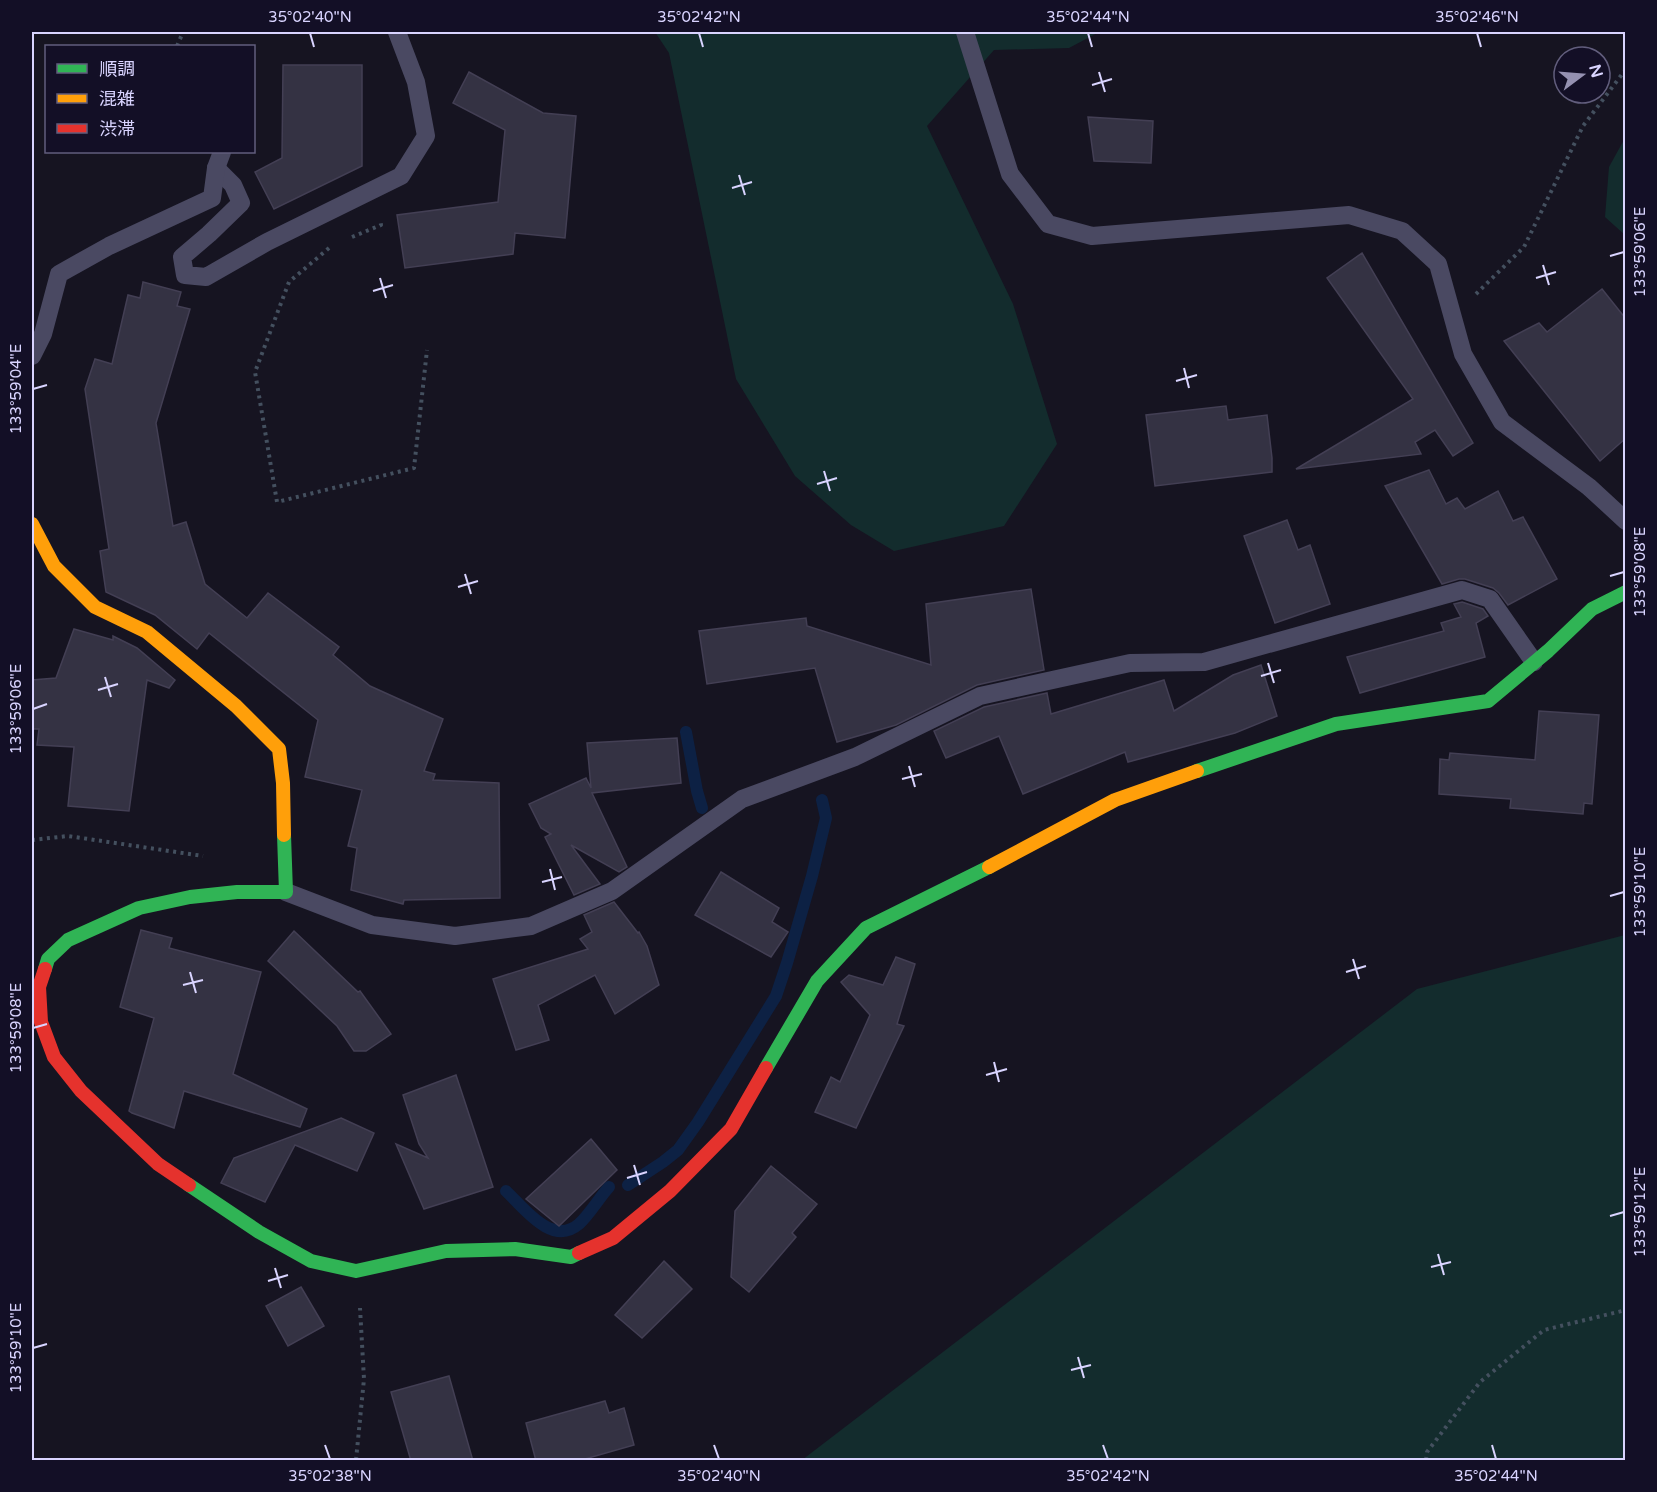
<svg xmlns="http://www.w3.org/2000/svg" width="1657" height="1492" font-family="'Varela Round','Noto Sans JP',sans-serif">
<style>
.green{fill:#132c2d}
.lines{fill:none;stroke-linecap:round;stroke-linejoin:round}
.stream{stroke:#0d2144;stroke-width:12}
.building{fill:#343243;stroke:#433f54;stroke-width:1.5}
.path{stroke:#44505f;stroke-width:4;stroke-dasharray:3 4.5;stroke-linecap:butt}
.lane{stroke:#4a4962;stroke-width:18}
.fast{stroke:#30b455;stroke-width:14}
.slow{stroke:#ff9f0a;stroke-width:14}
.jam{stroke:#e5322d;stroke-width:14}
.ticks{fill:none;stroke:#d9d4ff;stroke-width:2}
.neatline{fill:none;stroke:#d9d4ff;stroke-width:2}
.ticks-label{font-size:15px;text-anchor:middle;fill:#d9d4ff}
</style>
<rect width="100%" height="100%" fill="#161421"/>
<!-- green -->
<g class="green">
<path d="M655,32H1099L1069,48L994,50L927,126L1013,304L1057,444L1004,526L894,551L851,525L795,476L736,379L669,53Z"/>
<path d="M1625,138V235L1605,217L1609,167Z"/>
<path d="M1625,935V1460H802L1417,989Z"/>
</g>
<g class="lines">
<!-- stream -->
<g class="stream">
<path d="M686,732L697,791L702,808"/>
<path d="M628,1185L663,1162L678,1150L698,1122L776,996L787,963L812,876L826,818L822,800"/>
<path d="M506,1191C524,1208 552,1247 579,1224C590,1214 599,1198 609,1187"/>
</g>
</g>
<!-- building -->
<g class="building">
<path d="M283,65H362V166L274,209L255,172L282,158Z"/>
<path d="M469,72L543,113L576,116L565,238L515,233L513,254L405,268L397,215L498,202L505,130L453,103Z"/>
<path d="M1088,117L1153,121L1151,163L1094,161Z"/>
<path d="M1362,253L1473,443L1453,456L1435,430L1415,442L1421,454L1296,469L1413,399L1327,278Z"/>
<path d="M143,282L181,292L177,306L190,309L156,423L173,526L186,522L205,584L247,618L268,593L339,647L333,655L370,686L443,719L424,771L435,774L433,780L499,783L500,898L404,900L403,904L351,890L357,848L348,846L362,790L305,777L318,720L209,633L197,649L155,615L106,592L100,551L109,549L85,389L95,359L112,364L128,295L140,298Z"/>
<path d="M1602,289L1626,319V438L1600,461L1504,341L1539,323L1547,332Z"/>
<path d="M1226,406L1228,420L1267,415L1272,458V472L1155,486L1146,415Z"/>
<path d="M1429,470L1446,504L1457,498L1465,509L1498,491L1513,521L1523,517L1557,579L1508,605L1499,593L1493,588L1465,579H1459L1442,584L1385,486Z"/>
<path d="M1287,520L1298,550L1310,545L1330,604L1275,623L1244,536Z"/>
<path d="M1031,589L1044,670L977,685L896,725L837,742L815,668L707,684L699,631L806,618L807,626L931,665L926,604Z"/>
<path d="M1462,602L1483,609L1488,616L1476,623L1485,657L1360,693L1347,657L1444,631L1441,623L1461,617L1454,604Z"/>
<path d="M74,629L113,640V636L137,648L175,680L169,688L147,680L129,811L68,806L74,747L37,745L39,729H32V680L56,678Z"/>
<path d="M1261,665L1277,716L1235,733L1128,762L1125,752L1023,794L999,736L946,758L934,731L984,707L1047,693L1051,714L1164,680L1174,711L1233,675Z"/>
<path d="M1539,711L1599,715L1592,804L1584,803L1583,814L1510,808L1511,799L1439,794L1440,759L1449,760L1450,753L1535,760Z"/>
<path d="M677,738L681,783L592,793L627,867L619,872L571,845L600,884L574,895L545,837L551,834L541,828L529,804L586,778L591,788L587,743Z"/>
<path d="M721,872L779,908L772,922L788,932L771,957L695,915Z"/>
<path d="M614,902L638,933L639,932L647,946L659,985L615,1014L595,975L538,1005L549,1040L516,1050L493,979L588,949L580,939L592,932L584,915Z"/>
<path d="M141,930L172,938L169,948L261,972L233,1074L307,1109L300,1127L184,1091L174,1128L132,1113L129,1111L154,1018L120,1007Z"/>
<path d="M294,931L358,992L360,991L391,1034L366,1051H354L337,1026L268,961Z"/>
<path d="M896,957L915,964L897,1024L904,1026L856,1128L815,1112L831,1077L840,1082L870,1015L841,982L849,975L883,985Z"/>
<path d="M456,1075L493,1187L424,1209L396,1144L428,1158L419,1144L403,1095Z"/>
<path d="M341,1118L374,1133L357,1171L295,1145L265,1202L221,1183L234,1158Z"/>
<path d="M591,1139L617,1170L559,1226L526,1199Z"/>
<path d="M771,1166L817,1204L792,1233L796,1237L749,1292L731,1277L735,1211Z"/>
<path d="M664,1261L692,1289L642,1338L615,1315Z"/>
<path d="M301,1287L324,1326L288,1346L266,1306Z"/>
<path d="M449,1376L473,1461H411L391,1392Z"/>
<path d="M605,1401L609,1413L624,1408L634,1445L578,1461H536L526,1423Z"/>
</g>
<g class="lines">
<!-- path -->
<g class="path">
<path d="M177,46L183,32"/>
<path d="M352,237L381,225L380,219"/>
<path d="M329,248L289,282L255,372L277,502L414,468L427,350"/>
<path d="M1476,294L1524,247L1583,126L1626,69"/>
<path d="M32,840L68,836L203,856"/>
<path d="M356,1460L364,1379L360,1308"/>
<path d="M1426,1460L1427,1452L1480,1382L1544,1330L1626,1310"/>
</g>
<!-- lane -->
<g class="lane">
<path d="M965,32L1010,174L1048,224L1092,236L1349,215L1402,231L1438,264L1463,354L1502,422L1589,487L1626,521"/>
<path d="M216,168L233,185L241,203L209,234L182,257L185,275L206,277L267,242L401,176L426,136L416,82L397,32"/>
<path d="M32,356L43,334L59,274L109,246L212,198L216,168L222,152"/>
<path d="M286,892L372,925L455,936L531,926L612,891L742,799L855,757L980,696L1130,663L1204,662L1462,590L1490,599L1534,662"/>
</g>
<!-- fast -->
<g class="fast">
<path d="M1197,771L1336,724L1488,701L1548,651L1592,609L1626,592"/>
<path d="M45,969L48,959L68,940L139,908L190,897L237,892H286L284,835"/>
<path d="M766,1068L817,981L866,928L989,867"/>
<path d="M189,1185L259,1232L311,1261L356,1271L446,1251L515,1249L571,1257L579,1253"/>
</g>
<!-- slow -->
<g class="slow">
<path d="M32,524L54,566L95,607L147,632L236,706L279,749L283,783L284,835"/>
<path d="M989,867L1115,800L1197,771"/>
</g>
<!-- jam -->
<g class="jam">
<path d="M45,969L39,987L41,1022L54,1057L81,1091L158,1164L189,1185"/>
<path d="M579,1253L613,1238L670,1191L731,1129L766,1068"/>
</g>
</g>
<!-- ticks -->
<path class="ticks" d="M310,33L314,47M699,33L703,47M1088,33L1092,47M1477,33L1481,47M1099,72L1105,92M1092,85L1112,79M739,175L745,195M732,188L752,182M1610,256L1624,252M1543,265L1549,285M380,278L386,298M1536,278L1556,272M373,291L393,285M1184,368L1189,388M1176,381L1197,375M33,389L47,385M824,471L830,491M817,484L837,478M465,574L471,594M1610,576L1624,572M458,587L478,581M1268,663L1274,683M1261,676L1281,670M105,677L111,697M98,690L118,684M33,709L47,704M909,766L915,787M902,779L922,774M550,869L555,890M542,882L562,877M1610,896L1624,892M1353,959L1359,979M190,972L196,993M1346,972L1366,966M183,985L203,980M33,1028L47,1024M994,1062L999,1082M986,1075L1007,1069M634,1165L640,1185M627,1178L647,1172M1610,1216L1624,1212M1438,1254L1444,1275M1431,1267L1451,1262M275,1268L281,1288M268,1281L288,1275M33,1348L47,1344M1078,1357L1084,1378M1071,1370L1091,1365M325,1445L330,1459M714,1445L719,1459M1103,1445L1108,1459M1492,1445L1496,1459"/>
<!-- border -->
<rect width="1657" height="1492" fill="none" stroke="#130f26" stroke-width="66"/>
<!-- legend -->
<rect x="45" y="45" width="210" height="108" fill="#130f26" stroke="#625e7d" stroke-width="1.5"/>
<rect x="57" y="64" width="30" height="9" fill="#30b455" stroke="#625e7d" stroke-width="1.5"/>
<text x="99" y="75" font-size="18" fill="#d9d4ff">順調</text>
<rect x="57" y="94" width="30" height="9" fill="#ff9f0a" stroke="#625e7d" stroke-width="1.5"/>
<text x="99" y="105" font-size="18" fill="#d9d4ff">混雑</text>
<rect x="57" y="124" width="30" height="9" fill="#e5322d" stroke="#625e7d" stroke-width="1.5"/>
<text x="99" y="135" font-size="18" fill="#d9d4ff">渋滞</text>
<!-- north arrow -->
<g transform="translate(1582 75) rotate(74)"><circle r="28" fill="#130f26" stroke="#625e7d" stroke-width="1.5"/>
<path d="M0-4.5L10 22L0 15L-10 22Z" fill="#9591b1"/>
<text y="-9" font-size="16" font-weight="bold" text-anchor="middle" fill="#d9d4ff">N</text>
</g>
<rect x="33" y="33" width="1591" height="1426" class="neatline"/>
<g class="ticks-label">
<text x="310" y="22">35°02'40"N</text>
<text x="699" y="22">35°02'42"N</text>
<text x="1088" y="22">35°02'44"N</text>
<text x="1477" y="22">35°02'46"N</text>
<text transform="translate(1640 252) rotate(-90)" y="5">133°59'06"E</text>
<text transform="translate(16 389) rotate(-90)" y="5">133°59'04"E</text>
<text transform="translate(1640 572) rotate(-90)" y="5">133°59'08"E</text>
<text transform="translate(16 709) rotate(-90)" y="5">133°59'06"E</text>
<text transform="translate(1640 892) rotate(-90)" y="5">133°59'10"E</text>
<text transform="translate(16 1028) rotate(-90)" y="5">133°59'08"E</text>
<text transform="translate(1640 1212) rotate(-90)" y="5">133°59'12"E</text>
<text transform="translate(16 1348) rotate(-90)" y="5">133°59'10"E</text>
<text x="330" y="1481">35°02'38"N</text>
<text x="719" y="1481">35°02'40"N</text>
<text x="1108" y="1481">35°02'42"N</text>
<text x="1496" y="1481">35°02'44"N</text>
</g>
</svg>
